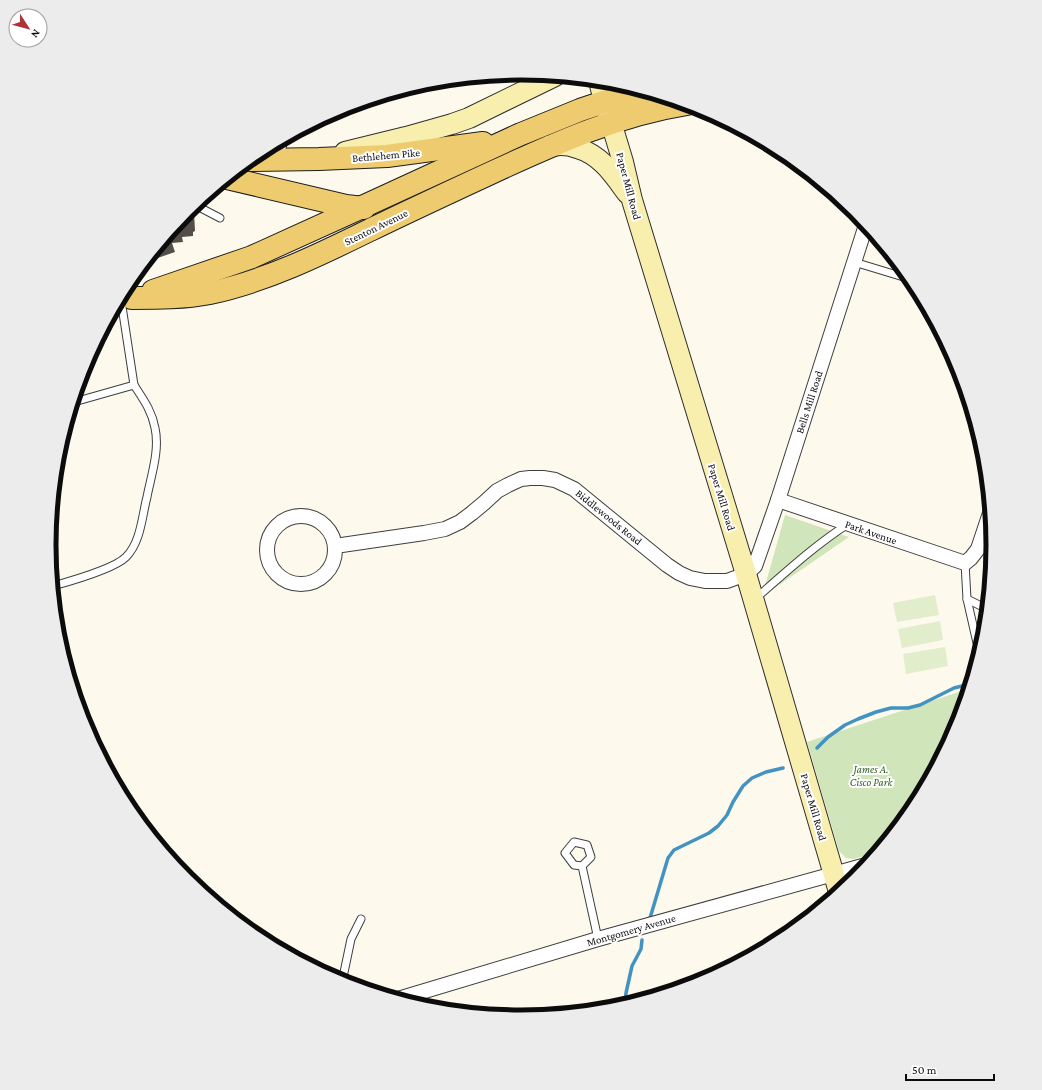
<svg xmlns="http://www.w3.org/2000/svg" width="1042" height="1090" font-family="'Crimson Pro',serif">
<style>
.green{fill:#d1e5ba}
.pitch{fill:#e2edcb}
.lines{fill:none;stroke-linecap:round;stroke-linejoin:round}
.stream{stroke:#4392c1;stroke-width:3.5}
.building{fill:#544d4a}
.lane-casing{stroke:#3f3f3f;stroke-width:9}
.street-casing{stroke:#3f3f3f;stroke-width:16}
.secondary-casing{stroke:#2e2e2e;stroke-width:22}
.primary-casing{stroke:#1d1d1d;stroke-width:24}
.lane{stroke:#fff;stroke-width:7}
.street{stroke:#fff;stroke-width:14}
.secondary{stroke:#f8eead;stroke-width:20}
.primary{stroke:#edcb6e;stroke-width:22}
.labels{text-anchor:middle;stroke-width:4;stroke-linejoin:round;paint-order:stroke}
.street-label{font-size:11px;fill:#0c0c0c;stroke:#fff}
.park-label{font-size:11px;font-style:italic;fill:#305e23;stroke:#fff}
.rim{fill:none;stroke:#0c0c0c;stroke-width:5}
</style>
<rect width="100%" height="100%" fill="#fdfaed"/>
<!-- green -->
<g class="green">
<path d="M785,515L849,537L763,596V593Z"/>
<path d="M968,689L957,726L913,807L877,852L854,859L846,858L839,851L807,742Z"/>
</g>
<!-- pitch -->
<g class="pitch">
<path d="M935,595L939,615L897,622L893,603Z"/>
<path d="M940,621L943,640L902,648L898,629Z"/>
<path d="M945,647L948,666L906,674L903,654Z"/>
</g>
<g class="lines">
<!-- stream -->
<g class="stream">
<path d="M817,748L828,737L845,725L858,719L876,712L891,708H908L920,705L954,688L970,684"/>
<path d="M650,918L668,858L674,850L709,833L718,826L727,815L733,802L743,786L752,778L766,772L783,768"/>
<path d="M625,1004L626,993L632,966L641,949L642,940"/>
</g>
</g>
<!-- building -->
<path class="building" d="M194,212L195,231L193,232V236L182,237L183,242L172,243L175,252L146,262L186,213Z"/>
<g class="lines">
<defs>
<g id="lane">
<path d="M195,205L220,218"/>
<path d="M854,262L910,279"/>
<path d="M74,402L134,385L121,300"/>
<path d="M965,563L967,599L977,643H982"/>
<path d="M53,586C71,581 114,569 126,557C141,542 142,516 147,497C151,476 160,450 155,428C152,411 143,399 134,385"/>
<path d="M755,599C785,573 815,545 848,524"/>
<path d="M967,599L987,609"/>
<path d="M582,866L574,865L565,853L574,842L587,845L591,857L582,866L598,939"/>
<path d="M342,982L351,939L361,919"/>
</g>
<g id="street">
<path d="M276,159L280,141"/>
<path d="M778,500L965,563L971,558L978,549L990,513"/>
<circle cx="301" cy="550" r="34"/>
<path d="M335,546L424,533L445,529L460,522L472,513L484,503L497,491L508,485L521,479L530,478H543L555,480L574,489L667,565L679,573L690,578L705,581H727L746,574L755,566L778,500L866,225"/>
<path d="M398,999L598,939L866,865"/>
</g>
<g id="secondary">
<path d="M599,81L601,89L623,162L632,200L746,574L839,892"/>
<path d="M604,102L616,83"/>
<path d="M549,146C553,146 557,145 561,145C567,145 572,146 577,148C601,155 613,174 627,193"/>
<path d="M345,152L406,137L452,124L469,118L555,76"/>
</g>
<g id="primary">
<path d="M250,160L319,159L387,156L483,143"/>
<path d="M227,178L346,206L364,208"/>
<path d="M153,291L252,257L360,208L521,134L580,110L604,102L645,92"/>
<path d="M132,298C158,298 184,298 210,293C266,281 319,255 370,230C411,210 452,191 493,172C556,143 618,115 687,104"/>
</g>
</defs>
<!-- lane casing -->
<use href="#lane" class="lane-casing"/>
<!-- street casing -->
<use href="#street" class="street-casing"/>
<!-- secondary casing -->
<use href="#secondary" class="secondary-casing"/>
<!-- primary casing -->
<use href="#primary" class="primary-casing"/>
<!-- lane -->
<use href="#lane" class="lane"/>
<!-- street -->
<use href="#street" class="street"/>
<!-- secondary -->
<use href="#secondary" class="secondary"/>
<!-- primary -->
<use href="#primary" class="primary"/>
</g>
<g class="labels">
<!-- street labels -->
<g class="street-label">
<text transform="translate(386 155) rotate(-5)" y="4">Bethlehem Pike</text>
<text transform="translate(629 186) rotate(75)" y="4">Paper Mill Road</text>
<text transform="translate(376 227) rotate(-26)" y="4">Stenton Avenue</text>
<text transform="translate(809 402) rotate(-72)" y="4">Bells Mill Road</text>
<text transform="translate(722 497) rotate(73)" y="4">Paper Mill Road</text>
<text transform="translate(609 517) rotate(39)" y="4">Biddlewoods Road</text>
<text transform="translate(871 532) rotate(19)" y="4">Park Avenue</text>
<text transform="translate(814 807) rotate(74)" y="4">Paper Mill Road</text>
<text transform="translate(631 930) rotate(-16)" y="4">Montgomery Avenue</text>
</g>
<!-- park labels -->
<g class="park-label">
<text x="871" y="773">James A.<tspan x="871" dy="13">Cisco Park</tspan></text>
</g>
</g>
<!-- crop -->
<path d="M0 0H1042V1090H0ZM56 545a465 465 0 1 1 930 0a465 465 0 1 1-930 0Z" fill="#ececec" fill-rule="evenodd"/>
<path class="rim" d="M56 545a465 465 0 1 1 930 0a465 465 0 1 1-930 0Z"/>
<!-- north arrow -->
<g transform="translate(28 28) rotate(126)"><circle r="19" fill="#ffffff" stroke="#9e9e9e"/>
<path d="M0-3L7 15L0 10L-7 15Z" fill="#b0313a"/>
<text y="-6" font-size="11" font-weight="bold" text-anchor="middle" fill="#0c0c0c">N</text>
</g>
<!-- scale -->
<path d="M906 1074v6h88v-6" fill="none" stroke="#0c0c0c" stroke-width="2"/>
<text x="912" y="1074" font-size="12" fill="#0c0c0c" stroke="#ffffff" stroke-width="3" paint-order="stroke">50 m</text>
</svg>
